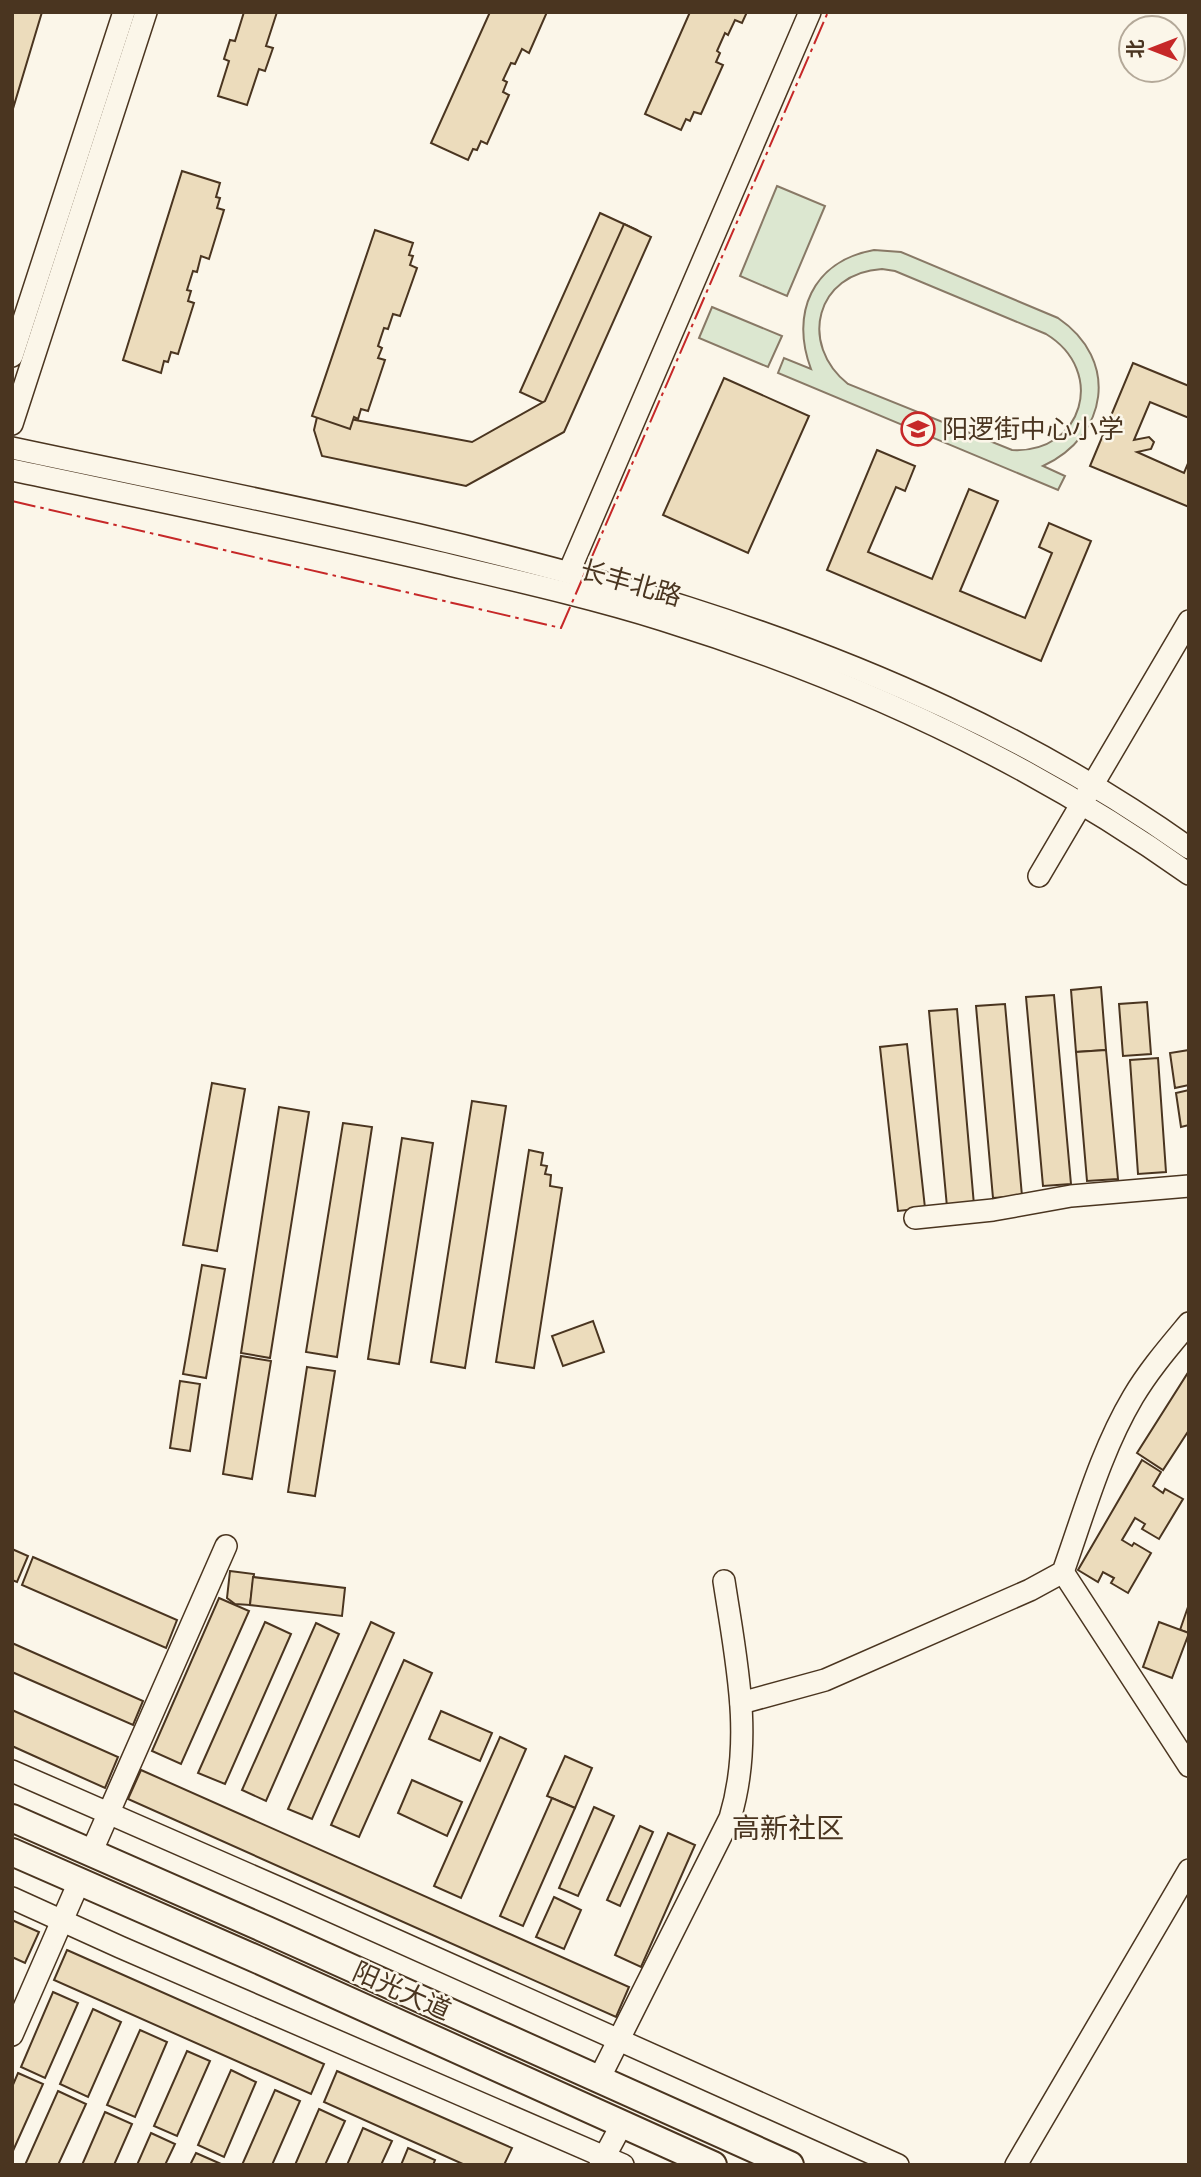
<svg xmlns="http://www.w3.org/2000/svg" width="1201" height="2177" font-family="Mulish,'Noto Sans SC',sans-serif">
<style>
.green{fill:#dce7d0;stroke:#887966;stroke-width:2;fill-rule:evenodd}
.building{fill:#ecdcbc;stroke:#4a3520;stroke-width:2}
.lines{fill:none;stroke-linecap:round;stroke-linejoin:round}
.minor-casing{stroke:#4a3520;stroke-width:24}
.major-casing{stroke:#4a3520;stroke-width:30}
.minor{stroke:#fbf6e9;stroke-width:21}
.major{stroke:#fbf6e9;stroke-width:26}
.power{stroke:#c62828;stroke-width:2;stroke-dasharray:24 5 3.5 5;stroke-linecap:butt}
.labels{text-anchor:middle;stroke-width:5;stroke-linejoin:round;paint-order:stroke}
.poi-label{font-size:26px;fill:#4a3520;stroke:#fbf6e9;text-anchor:start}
.street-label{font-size:26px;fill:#4a3520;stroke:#fbf6e9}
.neighbourhood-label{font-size:28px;fill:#4a3520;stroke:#fbf6e9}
</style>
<rect width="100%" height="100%" fill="#fbf6e9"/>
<!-- green -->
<g class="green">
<path d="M777,186L825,206L787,296L740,276Z"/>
<path d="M874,250L901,252L1058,318C1120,360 1108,436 1043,466L1065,476L1058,490L778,373L784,358L811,369C790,314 812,261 874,250ZM882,269L895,271L1046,334C1107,371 1083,454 1012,450L848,384C798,344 816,273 882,269Z"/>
<path d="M712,307L782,336L768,367L699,338Z"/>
</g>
<!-- building -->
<g class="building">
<path d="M12,12H42L12,112Z"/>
<path d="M244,12H277L266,46L273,48L265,71L259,69L247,105L218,96L229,61L224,59L230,40L235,41Z"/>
<path d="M490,12H547L529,53L522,49L515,64L511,63L503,80L507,82L503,92L509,95L487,144L481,141L477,150L473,149L468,160L431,143Z"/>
<path d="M690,12H747L742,23L735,20L728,35L725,33L717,51L720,53L716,62L723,65L701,114L694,112L690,121L686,119L681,130L645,114Z"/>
<path d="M182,171L220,183L216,197L220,198L217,208L224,210L209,259L201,256L197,272L193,271L187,290L191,291L188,301L194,303L178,354L171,352L168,362L164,361L161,373L123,360Z"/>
<path d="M600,213L637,230L632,241L635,242L631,251L638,255L617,301L611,298L604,313L600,311L592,329L596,331L591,341L598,343L576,393L570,390L565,399L562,397L557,409L520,392Z"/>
<path d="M624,224L651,237L564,432L466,486L322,456L314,430L318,413L472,442L545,401Z"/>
<path d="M375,230L413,243L409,255L413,256L410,265L417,268L400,316L393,314L388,329L384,328L378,346L382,348L378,358L385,360L368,411L361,409L358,419L354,417L350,429L312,416Z"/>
<path d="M1133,363L1189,386V418L1150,402L1134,440L1149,437L1154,442L1151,449L1137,452L1184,473L1189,461V507L1090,466Z"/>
<path d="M724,378L809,416L748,553L663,515Z"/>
<path d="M877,450L915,466L905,491L896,487L868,552L932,579L969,489L998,501L960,591L1025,618L1052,553L1039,547L1049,523L1091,541L1041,661L827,570Z"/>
<path d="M1101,987L1106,1050L1076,1052L1071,990Z"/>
<path d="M1054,995L1071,1184L1043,1186L1026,997Z"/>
<path d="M1147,1002L1151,1054L1123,1056L1119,1004Z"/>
<path d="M1005,1004L1022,1196L993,1198L976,1006Z"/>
<path d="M957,1009L974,1205L947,1207L929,1011Z"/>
<path d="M907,1044L925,1208L898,1211L880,1047Z"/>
<path d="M1106,1050L1118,1179L1087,1181L1076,1052Z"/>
<path d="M1189,1050V1085L1175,1088L1170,1053Z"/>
<path d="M1158,1058L1166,1172L1138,1174L1130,1060Z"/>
<path d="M212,1083L245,1089L217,1251L183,1245Z"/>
<path d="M1189,1090V1125L1181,1127L1176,1093Z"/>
<path d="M472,1101L506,1106L465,1368L431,1362Z"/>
<path d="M279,1107L309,1112L270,1358L241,1353Z"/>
<path d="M343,1123L372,1127L337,1357L306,1352Z"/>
<path d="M402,1138L433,1143L399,1364L368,1359Z"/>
<path d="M529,1150L543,1153L541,1165L547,1166L545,1174L551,1175L550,1186L562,1188L534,1368L496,1362Z"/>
<path d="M202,1265L225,1269L206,1378L183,1374Z"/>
<path d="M593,1321L604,1352L563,1366L552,1336Z"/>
<path d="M241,1356L271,1361L252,1479L223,1474Z"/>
<path d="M307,1367L335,1371L315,1496L288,1492Z"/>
<path d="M1189,1371V1430L1163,1470L1137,1453Z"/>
<path d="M180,1381L200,1384L190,1451L170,1448Z"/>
<path d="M1142,1460L1161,1472L1153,1486L1163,1493L1165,1489L1183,1499L1159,1539L1142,1529L1145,1524L1135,1518L1122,1540L1132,1546L1134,1543L1151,1553L1128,1593L1111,1583L1114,1578L1103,1572L1098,1582L1078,1570Z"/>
<path d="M12,1549L28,1556L17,1582L12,1580Z"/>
<path d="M33,1557L177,1620L166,1648L22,1585Z"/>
<path d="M230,1571L254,1574L250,1605L235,1604L227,1598Z"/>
<path d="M253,1577L345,1588L342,1616L250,1605Z"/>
<path d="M219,1598L249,1611L181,1764L152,1751Z"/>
<path d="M1189,1604V1633L1180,1630Z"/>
<path d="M265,1622L291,1634L225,1784L198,1773Z"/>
<path d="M371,1622L394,1633L312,1819L288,1809Z"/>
<path d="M1159,1622L1189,1633L1172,1678L1143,1667Z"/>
<path d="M316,1623L339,1634L266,1801L242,1790Z"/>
<path d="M12,1643L143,1701L133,1725L12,1672Z"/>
<path d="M404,1660L432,1673L359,1837L331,1825Z"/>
<path d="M12,1710L118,1757L105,1788L12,1746Z"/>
<path d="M441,1711L492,1733L480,1761L429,1739Z"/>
<path d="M500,1737L526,1749L461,1898L434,1886Z"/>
<path d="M565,1756L592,1768L575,1808L547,1796Z"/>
<path d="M141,1770L629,1987L616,2017L128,1799Z"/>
<path d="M412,1780L462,1802L447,1836L398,1813Z"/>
<path d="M552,1798L575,1808L523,1926L500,1916Z"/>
<path d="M594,1807L614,1816L578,1896L559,1888Z"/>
<path d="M640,1826L653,1832L620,1906L607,1900Z"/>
<path d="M668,1833L695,1845L641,1967L615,1955Z"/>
<path d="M554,1897L581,1910L564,1949L536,1937Z"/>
<path d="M12,1920L39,1932L25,1963L12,1957Z"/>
<path d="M67,1950L324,2064L311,2094L54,1980Z"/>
<path d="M53,1992L78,2003L45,2078L21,2067Z"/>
<path d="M93,2009L121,2022L88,2097L60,2084Z"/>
<path d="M140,2030L167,2042L135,2117L107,2105Z"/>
<path d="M187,2051L210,2061L177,2136L154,2126Z"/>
<path d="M231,2070L256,2082L224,2157L198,2145Z"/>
<path d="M337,2071L512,2148L504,2165H465L324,2102Z"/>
<path d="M18,2073L43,2084L12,2153V2087Z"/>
<path d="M275,2090L300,2101L272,2165H242Z"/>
<path d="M58,2091L86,2104L58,2165H25Z"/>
<path d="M319,2109L345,2121L325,2165H295Z"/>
<path d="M105,2112L132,2124L114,2165H82Z"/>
<path d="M363,2128L392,2141L381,2165H347Z"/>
<path d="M151,2133L175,2144L165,2165H137Z"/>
<path d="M408,2148L435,2160L433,2165H401Z"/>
<path d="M196,2153L221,2164V2165H190Z"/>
</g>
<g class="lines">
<defs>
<g id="minor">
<path d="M12,356L124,12"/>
<path d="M12,424L146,12"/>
<path d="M12,448C420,535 841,601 1189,848"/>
<path d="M12,470C154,500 296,529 437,562C513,580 589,597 663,620C850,678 1030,761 1189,874"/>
<path d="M569,572L810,12"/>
<path d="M1039,876L1189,621"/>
<path d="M915,1218L993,1210L1071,1196L1189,1186"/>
<path d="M1063,1572L1189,1766"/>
<path d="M741,1703L825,1680L1030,1590L1063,1572C1084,1513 1101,1451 1133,1397C1149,1370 1169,1347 1189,1323"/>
<path d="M12,1771L284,1890L898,2165"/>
<path d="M91,1853L226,1546"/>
<path d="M12,1898L120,1947L623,2165"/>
<path d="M12,2035L79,1882"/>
<path d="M599,2079L730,1818C754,1739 736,1660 724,1581"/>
<path d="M600,2165L622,2124"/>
<path d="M1016,2165L1189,1870"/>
</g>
<g id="major">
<path d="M12,1818L267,1930L790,2165"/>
<path d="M12,1852L254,1958L713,2165"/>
</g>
</defs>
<!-- minor casing -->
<use href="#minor" class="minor-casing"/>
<!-- major casing -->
<use href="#major" class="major-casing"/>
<!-- minor -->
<use href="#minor" class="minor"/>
<!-- major -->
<use href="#major" class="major"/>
<!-- power -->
<path class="power" d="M12,501L561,628L828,12"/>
</g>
<!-- icons -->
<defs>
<symbol id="school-ring" viewBox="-11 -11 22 22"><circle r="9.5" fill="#fbf6e9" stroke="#c62828" stroke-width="1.5"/><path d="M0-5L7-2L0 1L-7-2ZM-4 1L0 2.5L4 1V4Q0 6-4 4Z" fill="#c62828"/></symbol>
</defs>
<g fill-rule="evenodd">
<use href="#school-ring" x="899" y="410" width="38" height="38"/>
</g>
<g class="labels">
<!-- poi labels -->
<g class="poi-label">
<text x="942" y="438">阳逻街中心小学</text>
</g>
<!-- street labels -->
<g class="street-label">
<text transform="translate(631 583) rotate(16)" y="9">长丰北路</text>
<text transform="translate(402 1991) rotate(24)" y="9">阳光大道</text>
</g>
<!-- neighbourhood labels -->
<g class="neighbourhood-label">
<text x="788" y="1838">高新社区</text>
</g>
</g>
<!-- border -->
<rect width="1201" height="2177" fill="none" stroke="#4a3520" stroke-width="28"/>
<!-- north arrow -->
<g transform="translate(1152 49) rotate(270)"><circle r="33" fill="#fbf6e9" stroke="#b4a999" stroke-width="2"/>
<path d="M0-5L12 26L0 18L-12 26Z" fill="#c62828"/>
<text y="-10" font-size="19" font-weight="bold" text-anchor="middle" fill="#4a3520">北</text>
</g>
</svg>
